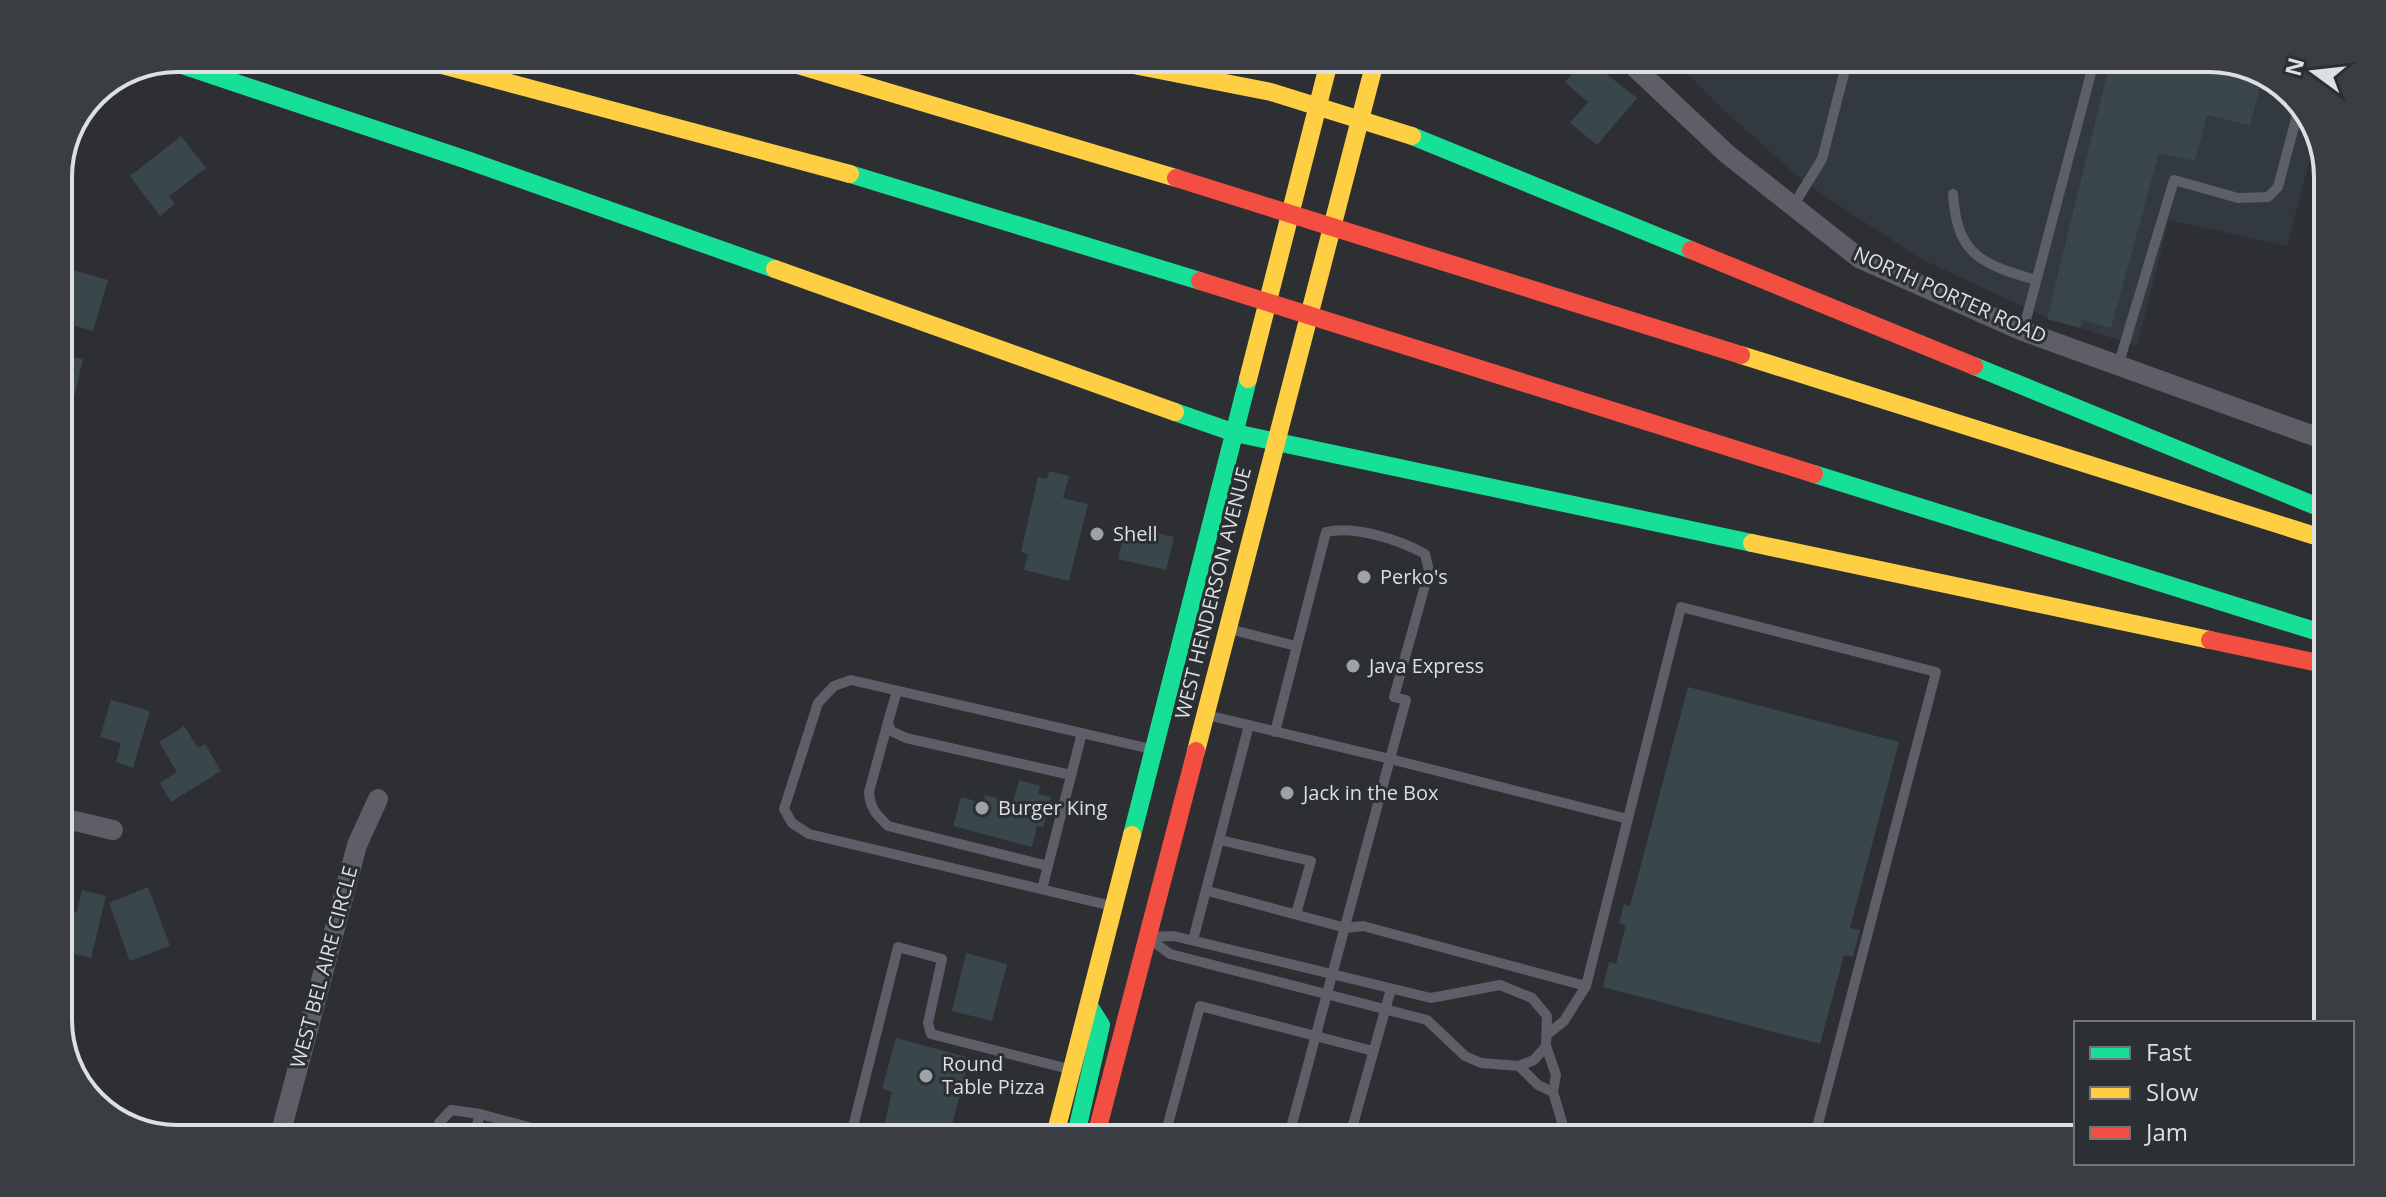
<svg xmlns="http://www.w3.org/2000/svg" width="2386" height="1197" font-family="'Open Sans',sans-serif">
<style>
.built{fill:#333941}
.building{fill:#39474c}
.lines{fill:none;stroke-linecap:round;stroke-linejoin:round}
.lane{stroke:#5d5e67;stroke-width:10}
.street{stroke:#5d5e67;stroke-width:20}
.fast{stroke:#16e098;stroke-width:18}
.slow{stroke:#ffcf43;stroke-width:18}
.jam{stroke:#f24e42;stroke-width:18}
.poi-dot{fill:#9fa1a4;stroke:#2c2f33;stroke-width:3}
.labels{text-anchor:middle;stroke-width:6;stroke-linejoin:round;paint-order:stroke}
.street-label{font-size:20px;fill:#dddfe1;stroke:#2c2f33}
.poi-label{font-size:20px;fill:#dddfe1;stroke:#2c2f33;text-anchor:start}
.rim{fill:none;stroke:#dddfe1;stroke-width:4}
</style>
<rect width="100%" height="100%" fill="#2d2f32"/>
<!-- built -->
<path class="built" d="M1673,58H2209L2261,70L2308,111L2316,136L2287,246L2169,220L2137,346L2041,315L1921,259L1806,184L1716,103Z"/>
<!-- building -->
<g class="building">
<path d="M1586,58L1637,98L1597,145L1570,123L1588,102L1565,82Z"/>
<path d="M2111,58H2209L2264,72L2250,125L2207,115L2195,161L2159,153L2111,328L2082,320L2080,328L2047,319Z"/>
<path d="M181,136L206,168L169,196L175,204L160,216L130,176Z"/>
<path d="M58,266L108,280L93,331L58,321Z"/>
<path d="M58,354L83,359L65,437L58,436Z"/>
<path d="M1049,471L1069,476L1063,498L1088,504L1069,581L1024,570L1028,554L1021,552L1038,477L1047,479Z"/>
<path d="M1126,526L1174,537L1166,570L1118,559Z"/>
<path d="M1688,687L1899,742L1850,928L1860,930L1853,957L1844,955L1820,1044L1603,987L1609,962L1616,964L1626,925L1619,923L1624,904L1630,906Z"/>
<path d="M111,700L150,711L133,768L116,762L121,743L100,737Z"/>
<path d="M184,726L198,748L205,744L221,771L171,802L160,783L177,772L159,742Z"/>
<path d="M1019,780L1040,786L1038,794L1051,797L1043,828L1037,826L1032,847L953,826L961,797L983,803L985,795L1013,802Z"/>
<path d="M148,887L170,946L130,961L109,903Z"/>
<path d="M82,890L106,896L91,958L66,952L68,940L58,937V907L77,912Z"/>
<path d="M966,953L1007,964L992,1021L952,1011Z"/>
<path d="M896,1038L970,1058L948,1139H881L892,1092L882,1089Z"/>
</g>
<g class="lines">
<!-- lane -->
<g class="lane">
<path d="M1953,194C1957,256 1982,264 2036,280"/>
<path d="M1793,206L1822,159L1848,58"/>
<path d="M2023,331L2095,58"/>
<path d="M2118,366L2174,180L2238,198L2268,197L2278,187L2300,104"/>
<path d="M1229,629L1296,646"/>
<path d="M897,691L888,722L891,731L906,738L1071,775"/>
<path d="M1207,715L1390,759L1288,1139"/>
<path d="M888,722L869,792C870,809 877,815 888,826L1048,866"/>
<path d="M1275,732L1326,532C1354,525 1400,540 1425,554L1429,571L1394,697L1406,700L1390,759L1628,819"/>
<path d="M1220,840L1311,861L1296,914"/>
<path d="M1042,889L1082,733"/>
<path d="M1208,891L1346,928L1363,926L1586,986"/>
<path d="M1112,906L809,834L792,823L784,809L818,703L834,686L851,680L1151,749"/>
<path d="M1174,936L1431,998L1500,985L1532,998L1547,1016L1546,1046L1534,1060L1519,1066L1481,1063L1465,1056L1427,1020L1170,954L1147,937Z"/>
<path d="M1193,940L1249,725"/>
<path d="M1549,1033L1564,1021L1586,986L1681,607L1936,672L1814,1139"/>
<path d="M1546,1046L1556,1075L1553,1092L1567,1139"/>
<path d="M1519,1066L1538,1085L1553,1092"/>
<path d="M435,1139L439,1123L451,1110L480,1114"/>
<path d="M473,1139L480,1114L569,1138"/>
<path d="M850,1139L898,947L942,959L928,1023L931,1034L1069,1069"/>
<path d="M1164,1139L1200,1006L1373,1051"/>
<path d="M1349,1139L1391,989"/>
</g>
<!-- street -->
<g class="street">
<path d="M1625,58L1727,154L1859,258L2023,331L2328,441"/>
<path d="M58,817L113,830"/>
<path d="M279,1139L357,845L378,799"/>
</g>
<!-- fast -->
<g class="fast">
<path d="M170,61L467,160L775,269"/>
<path d="M1412,136L1691,250"/>
<path d="M850,174L1200,281"/>
<path d="M1974,366L2328,511"/>
<path d="M1175,412L1235,433L1752,543"/>
<path d="M1814,474L2328,635"/>
<path d="M1132,835L1248,379"/>
<path d="M1075,1139L1101,1025L1089,1006"/>
</g>
<!-- slow -->
<g class="slow">
<path d="M416,58L850,174"/>
<path d="M774,58L1176,178"/>
<path d="M1098,58L1271,92L1412,136"/>
<path d="M775,269L1175,412"/>
<path d="M1741,355L2328,540"/>
<path d="M1248,379L1330,58"/>
<path d="M1752,543L2210,640"/>
<path d="M1196,751L1376,58"/>
<path d="M1054,1139L1132,835"/>
</g>
<!-- jam -->
<g class="jam">
<path d="M1176,178L1741,355"/>
<path d="M1691,250L1974,366"/>
<path d="M1200,281L1814,474"/>
<path d="M2210,640L2328,665"/>
<path d="M1095,1139L1196,751"/>
</g>
</g>
<!-- markers -->
<g class="poi-dot">
<circle cx="1097" cy="534" r="8"/>
<circle cx="1364" cy="577" r="8"/>
<circle cx="1353" cy="666" r="8"/>
<circle cx="1287" cy="793" r="8"/>
<circle cx="982" cy="808" r="8"/>
<circle cx="926" cy="1076" r="8"/>
</g>
<g class="labels">
<!-- street labels -->
<g class="street-label">
<text transform="translate(1950 295) rotate(24)" y="7">NORTH PORTER ROAD</text>
<text transform="translate(1213 593) rotate(-76)" y="7">WEST HENDERSON AVENUE</text>
<text transform="translate(324 967) rotate(-75)" y="7">WEST BEL AIRE CIRCLE</text>
</g>
<!-- poi labels -->
<g class="poi-label">
<text x="1113" y="541">Shell</text>
<text x="1380" y="584">Perko's</text>
<text x="1369" y="673">Java Express</text>
<text x="1303" y="800">Jack in the Box</text>
<text x="998" y="815">Burger King</text>
<text x="942" y="1071">Round<tspan x="942" dy="23">Table Pizza</tspan></text>
</g>
</g>
<!-- crop -->
<path d="M0 0H2386V1197H0ZM177 72H2209A105 105 0 0 1 2314 177V1020A105 105 0 0 1 2209 1125H177A105 105 0 0 1 72 1020V177A105 105 0 0 1 177 72Z" fill="#3a3d41" fill-rule="evenodd"/>
<path class="rim" d="M177 72H2209A105 105 0 0 1 2314 177V1020A105 105 0 0 1 2209 1125H177A105 105 0 0 1 72 1020V177A105 105 0 0 1 177 72Z"/>
<!-- legend -->
<rect x="2074" y="1021" width="280" height="144" fill="#2c2f33" stroke="#737579" stroke-width="2"/>
<rect x="2090" y="1047" width="40" height="12" fill="#16e098" stroke="#737579" stroke-width="2"/>
<text x="2146" y="1061" font-size="24" fill="#dddfe1">Fast</text>
<rect x="2090" y="1087" width="40" height="12" fill="#ffcf43" stroke="#737579" stroke-width="2"/>
<text x="2146" y="1101" font-size="24" fill="#dddfe1">Slow</text>
<rect x="2090" y="1127" width="40" height="12" fill="#f24e42" stroke="#737579" stroke-width="2"/>
<text x="2146" y="1141" font-size="24" fill="#dddfe1">Jam</text>
<!-- north arrow -->
<g transform="translate(2314 72) rotate(285)" stroke="#2c2f33" stroke-width="6" paint-order="stroke">
<path d="M0-6L14 30L0 20L-14 30Z" fill="#dddfe1"/>
<text y="-12" font-size="22" font-weight="bold" text-anchor="middle" fill="#dddfe1">N</text>
</g>
</svg>
